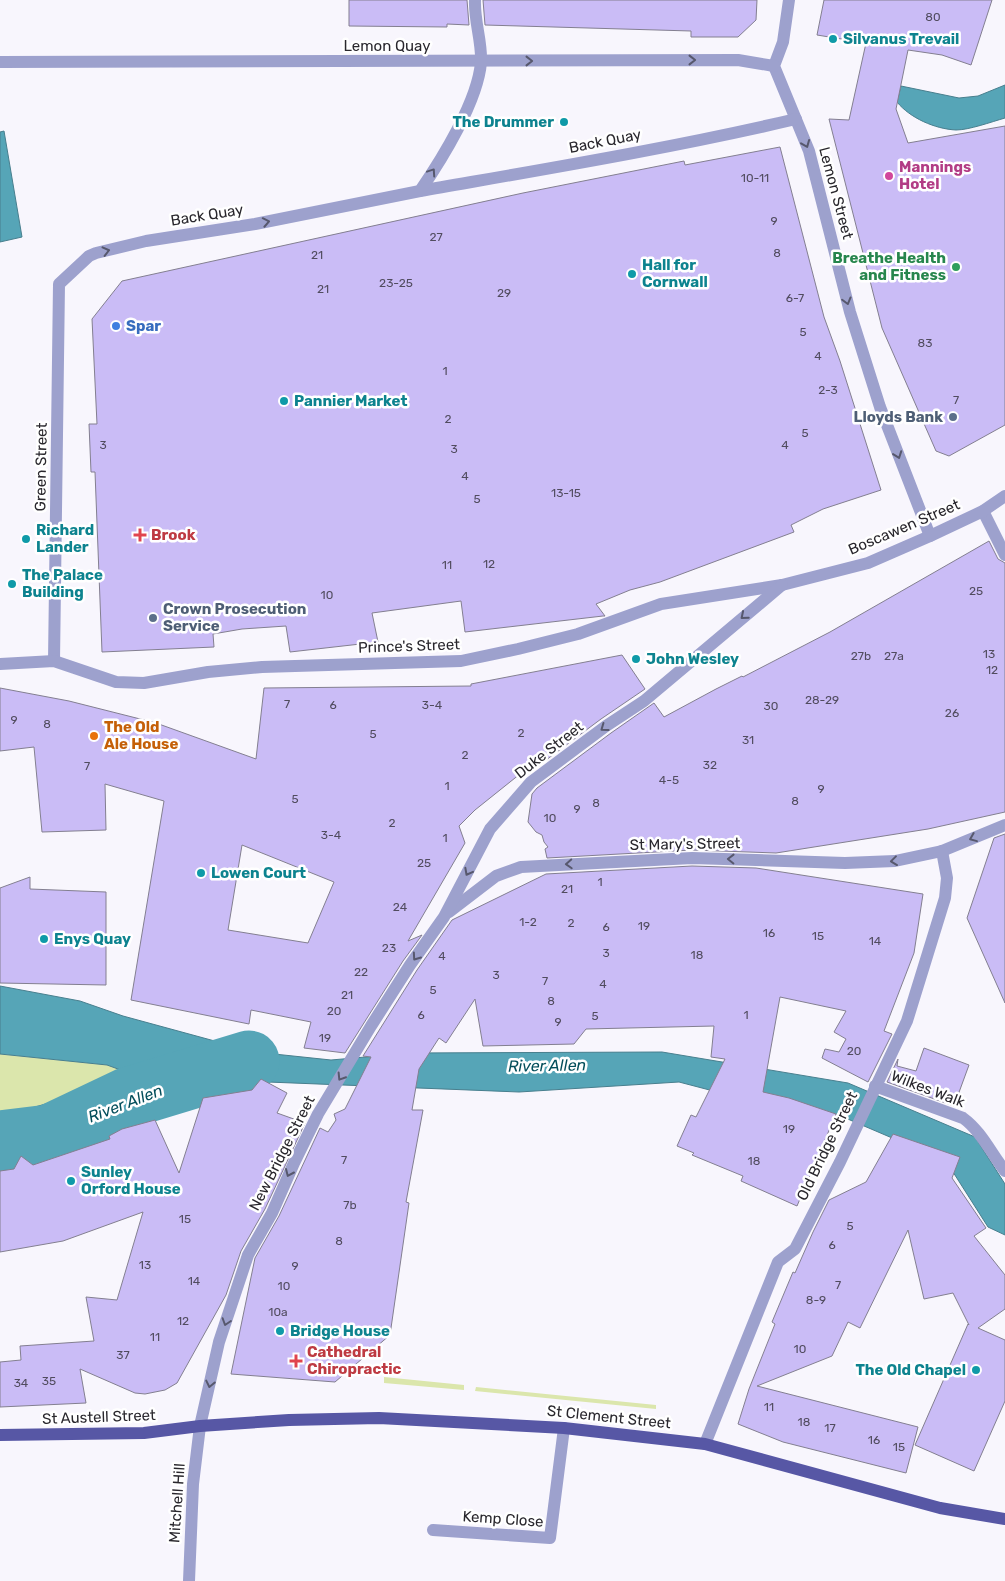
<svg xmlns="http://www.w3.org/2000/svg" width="1005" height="1581" font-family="Rubik,sans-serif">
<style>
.green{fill:#dbe6ac}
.water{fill:#56a5b7;stroke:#487f8e}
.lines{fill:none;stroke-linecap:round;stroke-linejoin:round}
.river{stroke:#56a5b7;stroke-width:61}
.building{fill:#cabcf6;stroke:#837f90;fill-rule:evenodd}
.minor{stroke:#9da1cd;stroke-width:12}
.major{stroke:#5757a5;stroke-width:12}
.oneway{stroke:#57586d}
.culture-dot{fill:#0f9aa8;stroke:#fff;stroke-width:2}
.hotel-dot{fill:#d1479c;stroke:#fff;stroke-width:2}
.leisure-dot{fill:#2e9e5b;stroke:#fff;stroke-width:2}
.shop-dot{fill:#3f7fe0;stroke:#fff;stroke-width:2}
.service-dot{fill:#5c6f8a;stroke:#fff;stroke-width:2}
.health-dot{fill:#e0444e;stroke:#fff;stroke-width:2}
.food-dot{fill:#e8710a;stroke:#fff;stroke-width:2}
.labels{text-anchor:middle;stroke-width:5;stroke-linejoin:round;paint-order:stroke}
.number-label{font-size:12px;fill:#514c5f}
.culture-label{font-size:15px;font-weight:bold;fill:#0d838f;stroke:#fff;text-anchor:start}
.street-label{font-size:15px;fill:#29272d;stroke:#fff}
.hotel-label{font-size:15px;font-weight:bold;fill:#b23c85;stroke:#fff;text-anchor:start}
.leisure-label{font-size:15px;font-weight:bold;fill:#27864d;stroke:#fff;text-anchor:end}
.shop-label{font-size:15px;font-weight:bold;fill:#366cbe;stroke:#fff;text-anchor:start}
.service-label{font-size:15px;font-weight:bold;fill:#4e5e75;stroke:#fff;text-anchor:end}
.health-label{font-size:15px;font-weight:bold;fill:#be3a42;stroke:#fff;text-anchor:start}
.food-label{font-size:15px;font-weight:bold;fill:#c56008;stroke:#fff;text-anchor:start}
.water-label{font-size:16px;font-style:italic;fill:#044e5b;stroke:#fff}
</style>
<rect width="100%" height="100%" fill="#f8f6fd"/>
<!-- green -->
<g class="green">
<path d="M0,1054L107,1065L141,1077L0,1117Z"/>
<path d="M384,1377L464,1385V1390L384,1383Z"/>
<path d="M476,1387L656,1405V1409L475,1391Z"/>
</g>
<!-- water -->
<g class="water">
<path d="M1005,85V118C991,122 969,130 956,130C935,129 910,118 897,102L901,86L959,98L978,96Z"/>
<path d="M4,131L22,237L0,242V132Z"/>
<path d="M0,986L80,1001L123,1016L255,1052L331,1060L411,1053L662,1052L848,1083L975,1137L1005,1184V1235L988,1227L946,1161L836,1114L744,1099L679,1082L519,1092L142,1077L158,1099L0,1141V1117L140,1077L107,1065L0,1054Z"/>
</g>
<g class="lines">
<!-- river -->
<path class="river" d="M0,1141L49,1135L127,1098L249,1061"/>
</g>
<!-- building -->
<g class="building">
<path d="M349,0H467L469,25L447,24V27L349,26Z"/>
<path d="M483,0H757L756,20L738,37H691V31L485,25Z"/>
<path d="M824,0H992L971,65L942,55L908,50L896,109L908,143L1005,126V425L949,456L936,451L882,328L829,119L849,120L866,43L817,35Z"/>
<path d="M780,147L824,317L840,361L881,490L823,509L791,525L794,532L660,582L630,590L596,604L605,616H603L465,632L461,601L372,613L378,642L290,652L286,626L242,629L213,634L214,647L102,652L95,472H91L89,424H97L92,319L122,281L523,193L684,161L685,165Z"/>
<path d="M989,541L998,559L1005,563V812L928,829L776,853L692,850L547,858L545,849L548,847L544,842L542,835L536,832L528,822L532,794L537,788L611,733L654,703L664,717L716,689L742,676L743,677L830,632Z"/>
<path d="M622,655L645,689L601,719L534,769L535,762L475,810L459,826L465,843L408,941L422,935L403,961L345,1053L304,1048L311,1022L251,1010L249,1024L131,1000L164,801L105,784L106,830L42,832L34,747L0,751V688L69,701L156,723L256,759L264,688L471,686V684ZM242,845L334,882L308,943L228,930Z"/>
<path d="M1005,834V1003L967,918L994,838Z"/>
<path d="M692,866L756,868L923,894L914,953L884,1031L892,1034L868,1082L822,1058L825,1049L839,1052L846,1039L834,1032L846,1011L780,997L763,1092L789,1098L836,1114L797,1206L741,1181L743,1176L692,1155L694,1153L677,1146L691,1115L696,1117L725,1059L711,1057L714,1026L586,1029L574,1044L483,1046L475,999L446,1043L439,1038L419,1069L412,1110H423L406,1202L409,1203L390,1335L335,1382L231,1374L255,1258L279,1216L320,1128L328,1132L336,1120L334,1114L345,1109L371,1057L363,1056L417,970L452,920L546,874Z"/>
<path d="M30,877V889L106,892V985L0,983V888Z"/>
<path d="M924,1048L969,1065L954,1106L887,1082L898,1059L897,1066L916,1071Z"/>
<path d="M261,1079L287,1093L277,1113L305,1123L265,1209L241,1251L226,1295L177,1383L165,1390L145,1394L135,1393L80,1369L86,1403L0,1407V1362L21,1360L20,1346L94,1341L86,1297L117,1300L143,1212L63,1241L0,1252V1171L14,1169L21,1156L33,1165L110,1139L109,1136L122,1129L155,1120L179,1173L203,1098L252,1090Z"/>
<path d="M893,1134L960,1157L952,1178L986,1228L974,1236L1005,1275V1309L978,1328L1005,1340V1401L974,1471L915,1445L968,1324L969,1325L953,1293L924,1299L908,1230L860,1328L848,1322L832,1356L757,1386L918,1427L906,1473L783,1442L738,1424L749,1389L775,1324L772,1322L793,1272L795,1273L813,1232L829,1200L866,1182Z"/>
</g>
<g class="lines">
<!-- minor -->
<g class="minor">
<path d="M789,0L783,42L774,66L809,151L850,312L880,407L930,536"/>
<path d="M0,62L738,60L774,66"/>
<path d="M420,191C545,169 672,148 796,119"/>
<path d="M983,511L1005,555"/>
<path d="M54,661L59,284L89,256L96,253L146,241L255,224L420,191C442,159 478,101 481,62C482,41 474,21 475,0"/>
<path d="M0,664L54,661L116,682L144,683L208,672L262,667L461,661L518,649L578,634L661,604L782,585L868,563L930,536L983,511L1005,496"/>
<path d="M449,912L496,876L521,867L692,858L845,863L895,861L942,851L1005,825"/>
<path d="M875,1086L963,1118C981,1131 991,1153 1005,1171"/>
<path d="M705,1444L778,1262L795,1249L840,1162L907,1021L945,898L947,878L942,851"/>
<path d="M433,1530L550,1538L564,1428"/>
<path d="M189,1581L193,1484L200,1426L219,1342L248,1255L272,1213L294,1163L318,1114L371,1026L410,965L444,917L490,829L531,782L606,726L644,701L782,585"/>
</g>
<!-- major -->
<path class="major" d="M0,1435L144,1433L200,1426L289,1420L379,1418L564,1428L705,1444L940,1508L1005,1519"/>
</g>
<!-- one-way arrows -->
<defs><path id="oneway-chevron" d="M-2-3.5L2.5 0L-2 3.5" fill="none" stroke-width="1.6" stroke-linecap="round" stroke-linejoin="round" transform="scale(1.25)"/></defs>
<g class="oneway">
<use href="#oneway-chevron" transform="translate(692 60)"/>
<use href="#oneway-chevron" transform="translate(529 61)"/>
<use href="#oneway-chevron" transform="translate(806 144) rotate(68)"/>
<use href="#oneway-chevron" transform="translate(432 172) rotate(-56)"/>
<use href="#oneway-chevron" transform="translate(266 222) rotate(-11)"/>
<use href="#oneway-chevron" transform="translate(106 251) rotate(-14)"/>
<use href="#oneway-chevron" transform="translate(847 301) rotate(75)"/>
<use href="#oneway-chevron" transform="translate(898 455) rotate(70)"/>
<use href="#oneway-chevron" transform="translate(744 616) rotate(140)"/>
<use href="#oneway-chevron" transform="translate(604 728) rotate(144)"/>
<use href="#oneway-chevron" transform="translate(973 838) rotate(158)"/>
<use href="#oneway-chevron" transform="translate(731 859) rotate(-179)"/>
<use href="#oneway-chevron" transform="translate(894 861) rotate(173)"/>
<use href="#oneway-chevron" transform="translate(569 864) rotate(177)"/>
<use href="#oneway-chevron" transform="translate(468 872) rotate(118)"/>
<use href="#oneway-chevron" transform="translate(416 957) rotate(125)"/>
<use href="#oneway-chevron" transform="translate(341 1077) rotate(122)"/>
<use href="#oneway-chevron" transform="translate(289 1173) rotate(114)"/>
<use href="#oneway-chevron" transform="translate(226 1322) rotate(108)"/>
<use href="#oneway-chevron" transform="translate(210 1384) rotate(102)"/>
</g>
<!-- markers -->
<g class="culture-dot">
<circle cx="833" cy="39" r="5"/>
<circle cx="564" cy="122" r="5"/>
<circle cx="632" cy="274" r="5"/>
<circle cx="284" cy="401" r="5"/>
<circle cx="26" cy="539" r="5"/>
<circle cx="12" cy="584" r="5"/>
<circle cx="636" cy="659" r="5"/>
<circle cx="201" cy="873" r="5"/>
<circle cx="44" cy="939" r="5"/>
<circle cx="71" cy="1181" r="5"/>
<circle cx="280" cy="1331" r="5"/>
<circle cx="976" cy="1370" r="5"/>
</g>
<circle class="hotel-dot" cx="889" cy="176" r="5"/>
<circle class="leisure-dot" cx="956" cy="267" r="5"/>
<circle class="shop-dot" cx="116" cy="326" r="5"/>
<g class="service-dot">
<circle cx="953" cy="417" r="5"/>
<circle cx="153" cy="618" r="5"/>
</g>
<g class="health-dot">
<path d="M137.5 527.5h5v5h5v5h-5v5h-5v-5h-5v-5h5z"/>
<path d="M293.5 1353.5h5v5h5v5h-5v5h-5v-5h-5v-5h5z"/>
</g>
<circle class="food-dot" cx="94" cy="736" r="5"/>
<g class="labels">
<!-- number labels -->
<g class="number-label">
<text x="933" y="21">80</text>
<text x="755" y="182">10-11</text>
<text x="774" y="225">9</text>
<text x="436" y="241">27</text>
<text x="777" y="257">8</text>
<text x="317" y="259">21</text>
<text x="396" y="287">23-25</text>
<text x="323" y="293">21</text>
<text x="504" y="297">29</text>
<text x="795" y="302">6-7</text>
<text x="803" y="336">5</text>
<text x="925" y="347">83</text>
<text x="818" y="360">4</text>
<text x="445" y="375">1</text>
<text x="828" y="394">2-3</text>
<text x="956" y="404">7</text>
<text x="448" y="423">2</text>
<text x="805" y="437">5</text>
<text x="103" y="449">3</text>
<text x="785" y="449">4</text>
<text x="454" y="453">3</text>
<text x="465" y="480">4</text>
<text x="566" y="497">13-15</text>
<text x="477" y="503">5</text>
<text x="489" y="568">12</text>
<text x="447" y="569">11</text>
<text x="976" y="595">25</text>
<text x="327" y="599">10</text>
<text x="989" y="658">13</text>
<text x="861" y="660">27b</text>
<text x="894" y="660">27a</text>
<text x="992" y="674">12</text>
<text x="822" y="704">28-29</text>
<text x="287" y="708">7</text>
<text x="333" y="709">6</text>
<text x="432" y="709">3-4</text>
<text x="771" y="710">30</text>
<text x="952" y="717">26</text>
<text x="14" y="724">9</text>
<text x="47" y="728">8</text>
<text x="521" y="737">2</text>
<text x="373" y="738">5</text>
<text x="748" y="744">31</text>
<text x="465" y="759">2</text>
<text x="710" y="769">32</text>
<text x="87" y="770">7</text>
<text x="669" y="784">4-5</text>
<text x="447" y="790">1</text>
<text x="821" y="793">9</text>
<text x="295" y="803">5</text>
<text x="795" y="805">8</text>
<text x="596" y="807">8</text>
<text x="577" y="813">9</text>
<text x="550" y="822">10</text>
<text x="392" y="827">2</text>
<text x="331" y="839">3-4</text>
<text x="445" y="842">1</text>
<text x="424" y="867">25</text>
<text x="600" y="886">1</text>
<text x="567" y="893">21</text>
<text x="400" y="911">24</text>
<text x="528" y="926">1-2</text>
<text x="571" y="927">2</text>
<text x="644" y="930">19</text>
<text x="606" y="931">6</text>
<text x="769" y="937">16</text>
<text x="818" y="940">15</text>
<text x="875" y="945">14</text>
<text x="389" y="952">23</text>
<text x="606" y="957">3</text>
<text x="697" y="959">18</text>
<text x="442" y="960">4</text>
<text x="361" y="976">22</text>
<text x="496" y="979">3</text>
<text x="545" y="985">7</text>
<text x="603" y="988">4</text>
<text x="433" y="994">5</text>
<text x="347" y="999">21</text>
<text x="551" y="1005">8</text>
<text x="334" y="1015">20</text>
<text x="421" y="1019">6</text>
<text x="746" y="1019">1</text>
<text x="595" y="1020">5</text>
<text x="558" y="1026">9</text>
<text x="325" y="1042">19</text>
<text x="854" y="1055">20</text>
<text x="789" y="1133">19</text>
<text x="344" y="1164">7</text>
<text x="754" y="1165">18</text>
<text x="350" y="1209">7b</text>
<text x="185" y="1223">15</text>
<text x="850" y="1230">5</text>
<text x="339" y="1245">8</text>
<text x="832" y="1249">6</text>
<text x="145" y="1269">13</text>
<text x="295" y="1270">9</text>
<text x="194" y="1285">14</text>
<text x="838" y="1289">7</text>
<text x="284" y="1290">10</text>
<text x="816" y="1304">8-9</text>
<text x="278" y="1316">10a</text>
<text x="183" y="1325">12</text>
<text x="155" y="1341">11</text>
<text x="800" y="1353">10</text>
<text x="123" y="1359">37</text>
<text x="49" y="1385">35</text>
<text x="21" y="1387">34</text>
<text x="769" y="1411">11</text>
<text x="804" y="1426">18</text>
<text x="830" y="1432">17</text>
<text x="874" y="1444">16</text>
<text x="899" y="1451">15</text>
</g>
<!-- culture labels -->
<g class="culture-label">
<text x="843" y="44">Silvanus Trevail</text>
<text x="554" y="127" text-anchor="end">The Drummer</text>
<text x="642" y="270">Hall for<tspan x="642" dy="17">Cornwall</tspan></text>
<text x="294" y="406">Pannier Market</text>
<text x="36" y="535">Richard<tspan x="36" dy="17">Lander</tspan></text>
<text x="22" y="580">The Palace<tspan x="22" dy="17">Building</tspan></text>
<text x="646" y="664">John Wesley</text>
<text x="211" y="878">Lowen Court</text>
<text x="54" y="944">Enys Quay</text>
<text x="81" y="1177">Sunley<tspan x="81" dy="17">Orford House</tspan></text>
<text x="290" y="1336">Bridge House</text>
<text x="966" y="1375" text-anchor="end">The Old Chapel</text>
</g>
<!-- street labels -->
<g class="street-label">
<text x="387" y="51">Lemon Quay</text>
<text transform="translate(605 141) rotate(-11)" y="5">Back Quay</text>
<text transform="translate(836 193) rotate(75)" y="5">Lemon Street</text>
<text transform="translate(207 215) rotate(-9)" y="5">Back Quay</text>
<text transform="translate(41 467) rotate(-89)" y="5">Green Street</text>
<text transform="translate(904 527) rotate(-23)" y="5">Boscawen Street</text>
<text transform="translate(409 646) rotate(-2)" y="5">Prince's Street</text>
<text transform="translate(549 750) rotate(-38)" y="5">Duke Street</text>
<text transform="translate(685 844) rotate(-1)" y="5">St Mary's Street</text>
<text transform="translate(928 1089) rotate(21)" y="5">Wilkes Walk</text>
<text transform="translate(827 1146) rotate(-64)" y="5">Old Bridge Street</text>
<text transform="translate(282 1153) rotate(-63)" y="5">New Bridge Street</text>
<text transform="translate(99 1417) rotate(-2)" y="5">St Austell Street</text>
<text transform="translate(609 1417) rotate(6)" y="5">St Clement Street</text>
<text transform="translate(177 1503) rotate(-86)" y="5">Mitchell Hill</text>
<text transform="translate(503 1519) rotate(4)" y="5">Kemp Close</text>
</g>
<!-- hotel labels -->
<g class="hotel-label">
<text x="899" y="172">Mannings<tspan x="899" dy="17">Hotel</tspan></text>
</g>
<!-- leisure labels -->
<g class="leisure-label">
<text x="946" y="263">Breathe Health<tspan x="946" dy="17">and Fitness</tspan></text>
</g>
<!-- shop labels -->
<g class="shop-label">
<text x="126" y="331">Spar</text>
</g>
<!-- service labels -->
<g class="service-label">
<text x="943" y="422">Lloyds Bank</text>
<text x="163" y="614" text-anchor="start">Crown Prosecution<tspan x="163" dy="17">Service</tspan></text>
</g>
<!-- health labels -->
<g class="health-label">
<text x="151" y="540">Brook</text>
<text x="307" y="1357">Cathedral<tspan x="307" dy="17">Chiropractic</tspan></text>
</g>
<!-- food labels -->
<g class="food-label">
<text x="104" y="732">The Old<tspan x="104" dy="17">Ale House</tspan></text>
</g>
<!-- water labels -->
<g class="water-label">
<text transform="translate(547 1065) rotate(-1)" y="6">River Allen</text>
<text transform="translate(125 1103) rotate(-21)" y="6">River Allen</text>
</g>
</g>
</svg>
